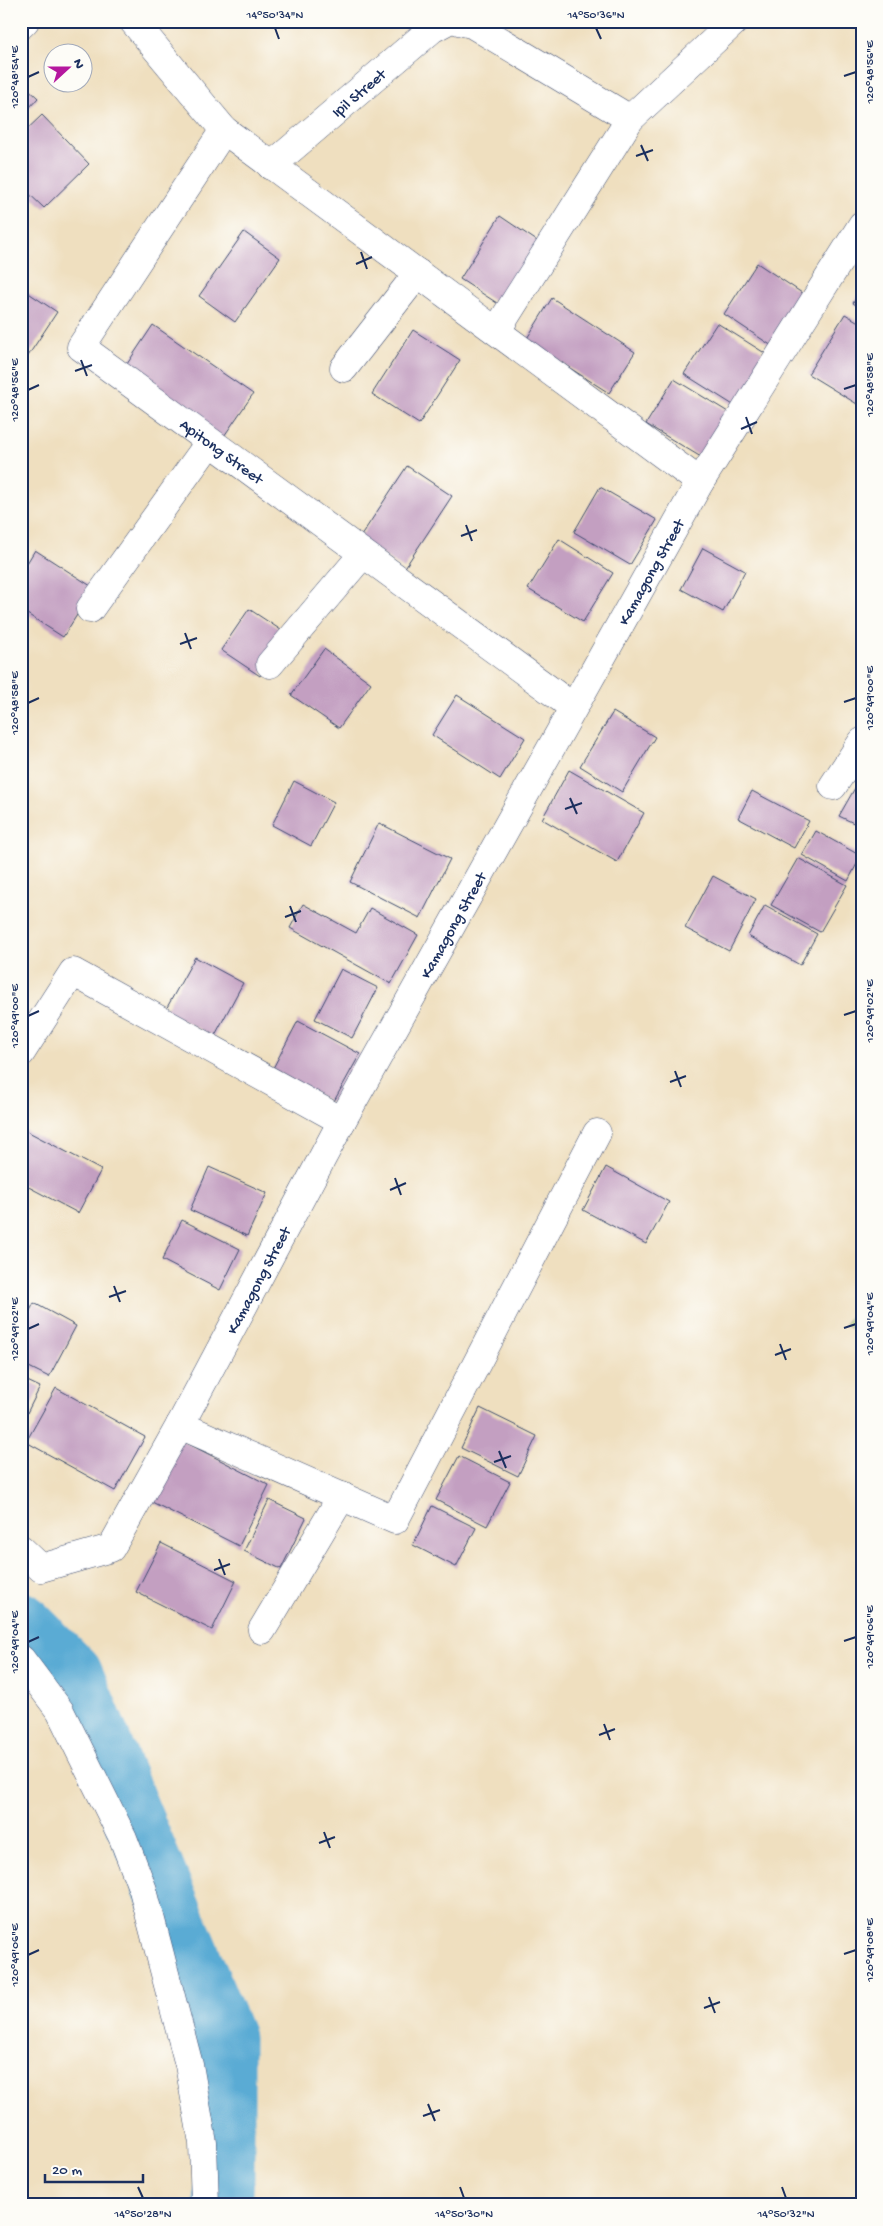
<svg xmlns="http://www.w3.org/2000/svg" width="883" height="2226" font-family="'Gochi Hand',sans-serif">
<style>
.green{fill:#a9c46a;stroke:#627a64}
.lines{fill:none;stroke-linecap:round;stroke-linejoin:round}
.river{stroke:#5aabd4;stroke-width:59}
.building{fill:#c39fc1}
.minor-casing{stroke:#3b496d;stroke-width:29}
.minor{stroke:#fff;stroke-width:28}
.ticks{fill:none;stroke:#1b2f5e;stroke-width:2}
.labels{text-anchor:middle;stroke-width:5;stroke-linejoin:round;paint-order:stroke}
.street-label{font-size:16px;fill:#1b2f5e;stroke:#fdfcf7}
.neatline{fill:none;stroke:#1b2f5e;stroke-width:2}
.ticks-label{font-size:12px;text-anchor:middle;fill:#1b2f5e}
</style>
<rect width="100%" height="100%" fill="#fdfcf7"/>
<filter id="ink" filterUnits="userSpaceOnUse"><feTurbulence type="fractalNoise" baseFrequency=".02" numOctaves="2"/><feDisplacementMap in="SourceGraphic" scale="10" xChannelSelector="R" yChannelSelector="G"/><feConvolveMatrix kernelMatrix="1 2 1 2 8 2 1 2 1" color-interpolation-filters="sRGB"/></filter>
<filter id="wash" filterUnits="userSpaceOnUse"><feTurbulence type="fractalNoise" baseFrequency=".0096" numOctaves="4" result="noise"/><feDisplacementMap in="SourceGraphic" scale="20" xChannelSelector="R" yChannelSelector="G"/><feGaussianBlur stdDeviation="1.12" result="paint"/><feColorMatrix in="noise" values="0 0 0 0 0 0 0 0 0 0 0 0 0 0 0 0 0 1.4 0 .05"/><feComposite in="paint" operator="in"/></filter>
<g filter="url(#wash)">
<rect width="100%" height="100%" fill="#efdfbf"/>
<!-- green -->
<path class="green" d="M862,1302V1336L845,1324Z"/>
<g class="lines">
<!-- river -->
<path class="river" d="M21,1621L73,1673L225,2038V2177L223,2205"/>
</g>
<g id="blocks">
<!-- building -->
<g class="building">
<path d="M21,82L38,98L21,117Z"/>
<path d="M42,115L89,164L44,208L21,186V135Z"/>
<path d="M500,216L540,243L500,305L460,279Z"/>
<path d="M244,232L280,258L235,322L199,296Z"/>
<path d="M757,263L811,299L778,350L724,314Z"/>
<path d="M21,288L57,312L28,356L21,352Z"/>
<path d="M862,290V309L853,303Z"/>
<path d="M552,298L635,352L609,393L526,340Z"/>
<path d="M845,314L862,324V407L808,374Z"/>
<path d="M717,323L771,357L738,408L684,374Z"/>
<path d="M153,325L253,394L222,439L123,370Z"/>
<path d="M413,330L460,360L419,424L372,394Z"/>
<path d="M674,379L733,415L706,460L646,424Z"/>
<path d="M407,466L452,496L404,569L359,539Z"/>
<path d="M600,487L657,520L630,565L574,532Z"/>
<path d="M559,539L613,573L583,622L528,589Z"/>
<path d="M703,548L745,571L723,612L681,589Z"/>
<path d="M35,550L94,588L63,637L21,610V573Z"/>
<path d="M249,609L287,634L260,676L221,650Z"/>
<path d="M324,649L371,683L339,728L291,695Z"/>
<path d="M457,695L525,738L500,779L432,735Z"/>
<path d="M613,712L655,737L622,792L580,766Z"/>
<path d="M569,770L644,813L617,862L542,819Z"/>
<path d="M294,781L334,802L311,846L272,825Z"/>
<path d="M855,788L862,792V827L839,816Z"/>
<path d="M752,791L809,821L794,848L738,818Z"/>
<path d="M379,823L450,859L420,918L350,882Z"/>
<path d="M816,831L861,856L848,881L802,855Z"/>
<path d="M798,858L847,885L820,932L771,905Z"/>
<path d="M713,876L756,899L729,951L685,928Z"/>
<path d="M303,904L356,933L370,908L418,935L391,984L290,928Z"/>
<path d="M765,905L817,934L800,965L748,936Z"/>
<path d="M195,957L243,983L214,1037L165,1011Z"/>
<path d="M341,969L378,988L352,1038L315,1019Z"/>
<path d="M298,1021L360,1054L333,1103L272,1070Z"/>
<path d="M21,1128L101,1170L78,1213L21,1183Z"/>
<path d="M209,1167L267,1193L247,1236L190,1210Z"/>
<path d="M606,1167L669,1202L646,1244L583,1210Z"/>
<path d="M182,1220L240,1249L220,1290L162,1260Z"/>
<path d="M34,1303L76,1326L49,1377L21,1363V1328Z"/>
<path d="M21,1378L40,1387L21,1425Z"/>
<path d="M56,1388L145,1437L115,1491L26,1442Z"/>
<path d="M480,1408L537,1436L518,1476L461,1448Z"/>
<path d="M175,1437L269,1485L239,1546L144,1498Z"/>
<path d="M459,1456L510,1482L487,1526L436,1500Z"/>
<path d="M269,1500L306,1518L281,1569L244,1551Z"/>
<path d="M432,1506L476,1528L456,1567L413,1545Z"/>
<path d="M161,1543L236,1581L212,1630L136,1592Z"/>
</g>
</g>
</g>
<g filter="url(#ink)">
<use href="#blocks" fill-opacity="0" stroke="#3b496d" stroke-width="1"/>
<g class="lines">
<defs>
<g id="minor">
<path d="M133,21L224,130L700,482"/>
<path d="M459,21L472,24L630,119"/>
<path d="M21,25L25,21"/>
<path id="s1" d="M224,130L81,347L573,707"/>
<path id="s2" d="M271,166L432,29L447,21"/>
<path d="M497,330L630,119L735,21"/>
<path d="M344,368L418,273"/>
<path d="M90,609L209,443"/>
<path d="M270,664L363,554"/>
<path d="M833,786L862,742"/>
<path d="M21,1053L73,972L342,1121"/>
<path d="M180,1425L395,1520L597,1133"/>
<path id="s3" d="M21,1549L41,1568L111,1548L180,1425L342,1121L700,482L862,225"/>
<path d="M262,1630L342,1496"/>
<path d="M21,1659L60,1711L123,1838L143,1890L189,2065L203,2143L205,2205"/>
</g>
</defs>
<!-- minor casing -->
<use href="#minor" class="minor-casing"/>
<!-- minor -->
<use href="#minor" class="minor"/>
</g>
</g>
<!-- ticks -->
<path class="ticks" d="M275,28L279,39M596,28L601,39M844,76L856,72M28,77L39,72M641,145L648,161M636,156L653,150M361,252L367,269M356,264L372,257M81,360L87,376M75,371L92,365M844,389L856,385M28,390L39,385M746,417L752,434M741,429L757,422M466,525L472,541M461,536L477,530M185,633L191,649M180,644L197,638M844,702L856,698M28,703L39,698M570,798L577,814M565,809L582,803M290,906L296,922M285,917L301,911M844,1015L856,1011M28,1016L39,1011M675,1071L681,1087M670,1082L686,1076M395,1178L401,1195M390,1190L406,1183M114,1286L120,1302M109,1297L126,1291M844,1328L856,1324M28,1329L39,1324M780,1344L786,1360M775,1355L791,1349M499,1451L506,1468M494,1462L511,1456M219,1559L225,1575M214,1570L230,1564M844,1641L856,1637M28,1642L39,1637M604,1724L610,1740M599,1735L615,1729M324,1832L330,1848M319,1843L335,1837M844,1954L856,1950M28,1955L39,1950M709,1997L715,2013M704,2008L720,2002M428,2104L435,2121M423,2116L440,2110M138,2187L143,2198M460,2187L464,2198M782,2187L786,2198"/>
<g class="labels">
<!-- street labels -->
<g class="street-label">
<text dy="6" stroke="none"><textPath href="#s2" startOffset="114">Ipil Street</textPath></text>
<text dy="6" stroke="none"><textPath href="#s1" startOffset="435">Apitong Street</textPath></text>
<text dy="6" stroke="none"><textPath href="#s3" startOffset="1216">Kamagong Street</textPath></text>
<text dy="6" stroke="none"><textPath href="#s3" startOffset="811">Kamagong Street</textPath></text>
<text dy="6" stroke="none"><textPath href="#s3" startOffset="406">Kamagong Street</textPath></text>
</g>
</g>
<!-- margin -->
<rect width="883" height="2226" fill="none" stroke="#fdfcf7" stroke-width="55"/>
<!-- north arrow -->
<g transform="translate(68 68) rotate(69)"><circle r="24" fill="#fdfcf7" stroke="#a3aaba"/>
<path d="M0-4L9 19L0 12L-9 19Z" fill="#b5179e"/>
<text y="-8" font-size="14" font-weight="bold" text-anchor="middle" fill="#1b2f5e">N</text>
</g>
<!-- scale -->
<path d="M45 2174v8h98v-8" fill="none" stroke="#1b2f5e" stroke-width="2.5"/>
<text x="52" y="2174" font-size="15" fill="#1b2f5e" stroke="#fdfcf7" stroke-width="4" paint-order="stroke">20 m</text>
<rect x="28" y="28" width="828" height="2170" class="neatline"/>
<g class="ticks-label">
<text x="275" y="18">14°50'34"N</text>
<text x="596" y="18">14°50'36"N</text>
<text transform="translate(869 72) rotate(-90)" y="4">120°48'56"E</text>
<text transform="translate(14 77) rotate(-90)" y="4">120°48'54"E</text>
<text transform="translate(869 385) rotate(-90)" y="4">120°48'58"E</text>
<text transform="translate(14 390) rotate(-90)" y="4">120°48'56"E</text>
<text transform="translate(869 698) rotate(-90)" y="4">120°49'00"E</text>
<text transform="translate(14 703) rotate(-90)" y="4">120°48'58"E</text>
<text transform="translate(869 1011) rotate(-90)" y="4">120°49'02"E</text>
<text transform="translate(14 1016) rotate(-90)" y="4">120°49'00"E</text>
<text transform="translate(869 1324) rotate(-90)" y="4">120°49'04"E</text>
<text transform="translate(14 1329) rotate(-90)" y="4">120°49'02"E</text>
<text transform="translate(869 1637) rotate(-90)" y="4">120°49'06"E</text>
<text transform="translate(14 1642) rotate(-90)" y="4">120°49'04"E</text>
<text transform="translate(869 1950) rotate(-90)" y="4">120°49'08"E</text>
<text transform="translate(14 1955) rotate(-90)" y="4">120°49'06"E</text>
<text x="143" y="2217">14°50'28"N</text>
<text x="464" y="2217">14°50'30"N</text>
<text x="786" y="2217">14°50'32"N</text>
</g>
</svg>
